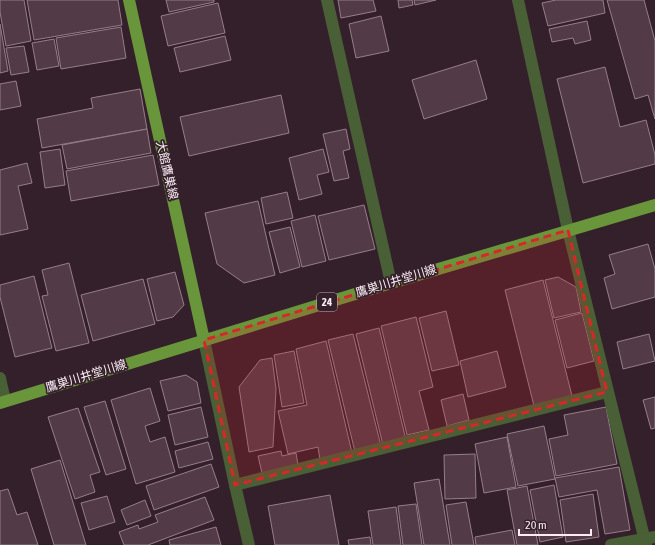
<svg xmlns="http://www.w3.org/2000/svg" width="655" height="545" font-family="'Asap Condensed','Noto Sans JP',sans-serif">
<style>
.building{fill:#523b47;stroke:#967d8a}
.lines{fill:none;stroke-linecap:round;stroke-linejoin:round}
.minor{stroke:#495f35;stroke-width:12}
.major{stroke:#69963a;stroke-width:12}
.marked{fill:#d62828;fill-opacity:0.2;stroke:#d62828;stroke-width:3;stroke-dasharray:8 5;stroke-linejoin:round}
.labels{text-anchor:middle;stroke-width:3.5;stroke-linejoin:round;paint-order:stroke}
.shield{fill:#34202b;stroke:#bfafb7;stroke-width:1}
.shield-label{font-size:11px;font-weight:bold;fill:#fbecf3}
.street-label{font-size:12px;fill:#fbecf3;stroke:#34202b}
</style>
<rect width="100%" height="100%" fill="#34202b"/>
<!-- building -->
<g class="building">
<path d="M0,0H24L31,41L6,46L0,12Z"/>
<path d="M27,0H118L122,25L34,40Z"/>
<path d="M166,0H214V2L169,12Z"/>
<path d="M338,0H373L376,11L341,18Z"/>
<path d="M398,0H412L413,5L399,8Z"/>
<path d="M414,0H436L415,5Z"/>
<path d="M556,0H603L605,13L548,26L542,3Z"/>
<path d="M607,0H644L655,41V119L648,95L635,99Z"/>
<path d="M218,3L225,33L168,46L161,16Z"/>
<path d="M381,16L389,51L356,58L349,24Z"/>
<path d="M587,21L591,40L575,44L573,38L552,42L549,29Z"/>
<path d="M0,24L8,71L0,73Z"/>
<path d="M121,27L126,58L61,69L56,38Z"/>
<path d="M225,36L231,60L180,72L174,48Z"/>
<path d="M54,39L59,66L37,70L32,43Z"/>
<path d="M24,46L29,72L11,75L6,48Z"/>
<path d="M476,60L487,99L424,119L412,80Z"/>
<path d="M605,67L620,127L646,120L655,155V164L583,183L557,79Z"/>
<path d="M16,81L21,106L0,110V84Z"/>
<path d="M140,89L147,129L42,148L37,119L93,108L91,98Z"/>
<path d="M281,95L289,133L189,156L180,117Z"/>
<path d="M147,129L151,153L67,169L62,145Z"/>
<path d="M346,129L350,149L343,151L349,178L334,181L323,134Z"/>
<path d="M60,149L65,185L45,188L40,152Z"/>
<path d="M323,149L329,172L317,175L322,194L299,200L289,158Z"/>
<path d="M153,155L159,185L71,201L66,171Z"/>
<path d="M27,163L32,183L18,186L28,229L0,235V170Z"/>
<path d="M287,192L293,218L266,224L261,198Z"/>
<path d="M258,201L275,275L244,283L217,264L205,213Z"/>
<path d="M364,205L375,249L329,260L318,216Z"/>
<path d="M315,215L326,261L302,267L291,221Z"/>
<path d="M290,227L300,267L280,273L269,232Z"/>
<path d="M648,244L655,269V297L612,309L604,278L615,274L609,255Z"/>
<path d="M69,263L89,343L56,351L42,296L48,295L42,270Z"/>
<path d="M175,272L184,305L173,317L157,321L147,279Z"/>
<path d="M34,276L52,348L15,357L0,297V285Z"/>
<path d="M558,277L576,287L581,312L554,318L545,280Z"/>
<path d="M143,279L155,324L93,341L81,295Z"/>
<path d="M543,280L572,396L534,406L505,290Z"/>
<path d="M446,311L459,365L432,371L419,318Z"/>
<path d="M582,313L594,361L567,368L555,320Z"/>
<path d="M416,317L433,387L419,391L429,430L407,435L381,326Z"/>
<path d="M379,328L406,440L383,445L356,334Z"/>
<path d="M353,334L381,446L355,452L328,340Z"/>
<path d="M649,334L655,361L623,369L617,342Z"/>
<path d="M326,341L352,453L320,460L318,447L288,454L278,411L307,405L296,349Z"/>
<path d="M294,351L304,403L282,407L274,355Z"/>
<path d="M497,351L506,387L468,397L460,361Z"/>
<path d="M272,358L276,389L273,447L249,452L239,387L260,360Z"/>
<path d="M186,375L197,382L201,403L168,411L160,381Z"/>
<path d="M150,388L160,421L145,426L150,442L165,437L175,472L136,484L111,400Z"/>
<path d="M463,394L469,420L447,426L441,400Z"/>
<path d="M655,397V428L651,429L643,400Z"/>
<path d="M105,401L126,469L106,475L84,407Z"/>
<path d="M201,407L208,437L175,445L168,415Z"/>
<path d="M606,407L617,464L556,476L549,439L568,435L564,415Z"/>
<path d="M78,408L100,472L90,475L95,492L75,499L48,417Z"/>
<path d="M544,426L555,479L518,486L507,434Z"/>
<path d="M507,437L516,487L484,493L475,444Z"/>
<path d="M208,442L213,459L179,468L175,451Z"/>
<path d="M281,451L282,456L296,453L298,465L262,473L258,456Z"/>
<path d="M475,454L476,498L445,499L444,455Z"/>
<path d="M60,460L86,545H54L31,469Z"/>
<path d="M211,464L219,487L154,510L146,486Z"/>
<path d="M619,467L630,530L605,534L597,490L559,497L555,478Z"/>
<path d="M439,479L450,545H424L414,483Z"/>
<path d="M554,485L563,537L540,542L530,490Z"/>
<path d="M527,486L538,545H517L507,490Z"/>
<path d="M8,489L17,515L27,512L38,545H0V491Z"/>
<path d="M593,494L599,537L566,542L560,500Z"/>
<path d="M330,495L339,545H275L268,506Z"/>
<path d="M107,496L115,522L89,530L81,503Z"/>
<path d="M205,497L214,520L148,545H124L119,532L138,525L139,529L158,522L155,515Z"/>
<path d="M145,500L151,516L127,525L121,510Z"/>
<path d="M466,502L474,545H452L446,505Z"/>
<path d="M416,504L422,545H403L398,506Z"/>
<path d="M396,507L401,545H373L368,511Z"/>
<path d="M216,527L221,545H170L169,540Z"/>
<path d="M512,530L515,545H476L475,537Z"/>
<path d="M370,537L371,545H349L348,540Z"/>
</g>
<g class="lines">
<!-- minor -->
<g class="minor">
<path d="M327,0L391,283"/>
<path d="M518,0L568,230L646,545"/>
<path d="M204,340L235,485L249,545"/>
<path d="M0,378L5,401"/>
<path d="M235,485L607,392"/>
<path d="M611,545L655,537"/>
</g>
<!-- major -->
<g class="major">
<path d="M129,0L204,340"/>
<path d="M0,403L391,283L655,205"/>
</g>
</g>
<!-- marked area -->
<path class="marked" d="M568,230L607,392L235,485L204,340Z"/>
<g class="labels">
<!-- shield labels -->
<rect class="shield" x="317" y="293" width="20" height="18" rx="3"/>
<g class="shield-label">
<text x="327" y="306">24</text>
</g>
<!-- street labels -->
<g class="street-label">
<text transform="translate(167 170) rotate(77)" y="4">大館鷹巣線</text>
<text transform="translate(396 281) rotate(-17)" y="4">鷹巣川井堂川線</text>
<text transform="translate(86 376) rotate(-17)" y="4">鷹巣川井堂川線</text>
</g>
</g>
<!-- scale -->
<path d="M519 529v6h72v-6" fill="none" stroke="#fbecf3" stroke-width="2"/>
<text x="525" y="529" font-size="12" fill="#fbecf3" stroke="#34202b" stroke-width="3" paint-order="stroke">20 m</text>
</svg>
